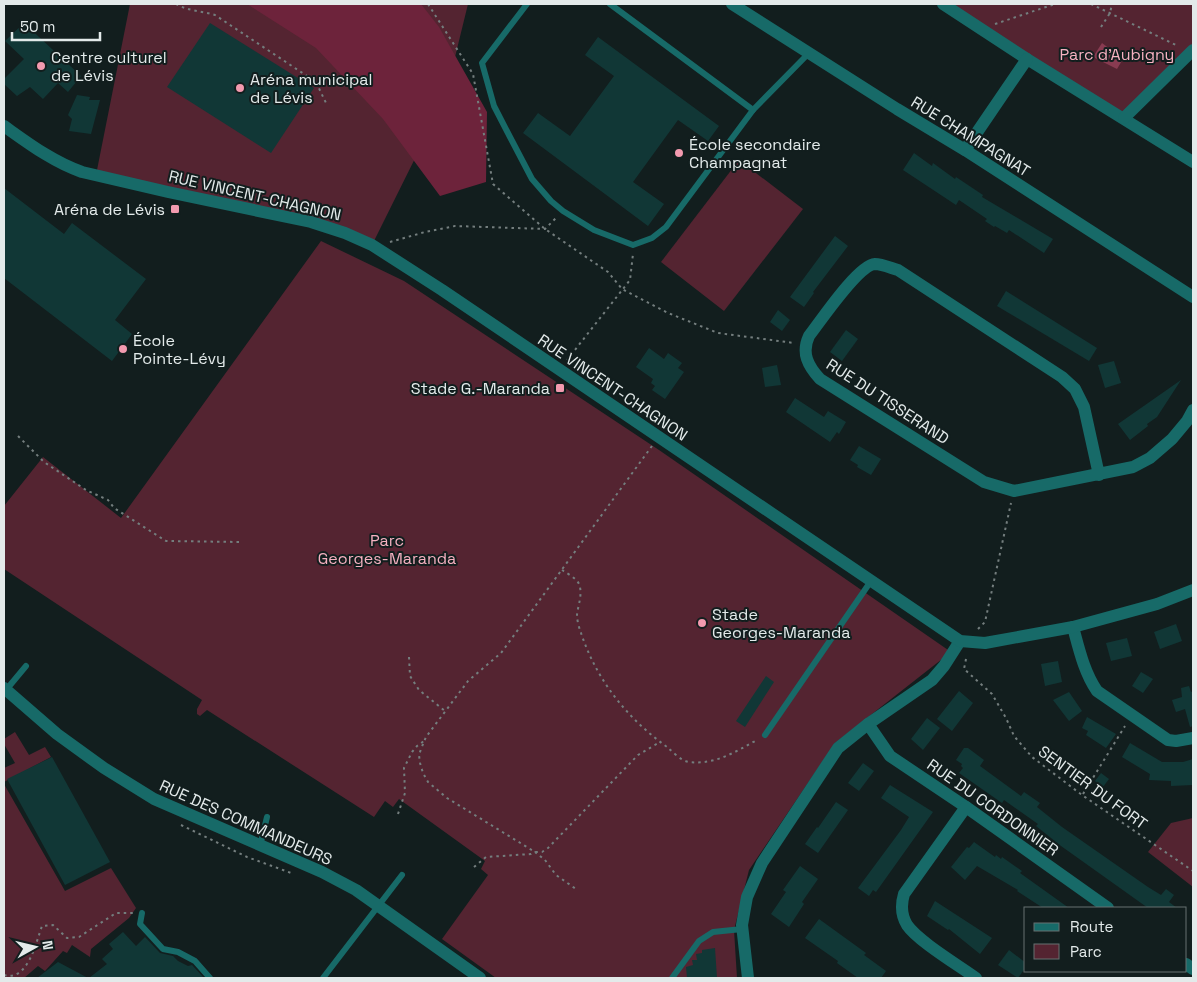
<svg xmlns="http://www.w3.org/2000/svg" width="1197" height="982" font-family="'Space Grotesk',sans-serif">
<style>
.green{fill:#542431}
.forest{fill:#6d233b}
.water{fill:#883b51}
.building{fill:#113736}
.lines{fill:none;stroke-linecap:round;stroke-linejoin:round}
.path{stroke:#747e7e;stroke-width:2;stroke-dasharray:2.5 4;stroke-linecap:butt}
.service{stroke:#176a68;stroke-width:6}
.minor{stroke:#176a68;stroke-width:12}
.tertiary{stroke:#176a68;stroke-width:12}
.poi-dot{fill:#f29aaf;stroke:#121e1e;stroke-width:2}
.labels{text-anchor:middle;stroke-width:4;stroke-linejoin:round;paint-order:stroke}
.park-label{font-size:16px;fill:#f6b1c1;stroke:#121e1e}
.poi-label{font-size:16px;fill:#e3eaea;stroke:#121e1e;text-anchor:start}
.street-label{font-size:16px;fill:#e3eaea;stroke:#121e1e}
</style>
<rect width="100%" height="100%" fill="#121e1e"/>
<!-- green -->
<g class="green">
<path d="M130,4H468L445,98L372,245L350,235L96,175Z"/>
<path d="M945,4H1193V50L1124,118Z"/>
<path d="M739,160L803,209L724,311L661,262Z"/>
<path d="M321,241L404,281L659,450L951,652L835,743L749,870L734,930L737,978H496L442,939L488,875L481,869L485,861L399,799L393,807L385,801L374,817L207,710L200,716L197,714V709L202,700L4,569V506L43,457L121,518Z"/>
<path d="M15,732L29,755L45,747L51,757L4,782V768L15,763L4,744V739Z"/>
<path d="M4,784L65,891L111,868L136,908L129,918L91,949L90,957L72,945L67,953L63,951L45,971L38,966L24,978H4Z"/>
<path d="M1193,818V887L1148,852L1171,823Z"/>
</g>
<!-- forest -->
<path class="forest" d="M247,4H421L439,27L487,112L486,182L440,196L383,119L316,48Z"/>
<!-- water -->
<path class="water" d="M1102,43L1123,59L1117,69L1093,57Z"/>
<!-- building -->
<g class="building">
<path d="M24,23L81,76L68,92L58,83L43,99L30,87L17,96L4,84V79L24,59L5,41Z"/>
<path d="M210,23L314,88L271,153L167,87Z"/>
<path d="M598,37L719,126L708,141L678,120L633,182L664,204L648,226L523,133L538,113L570,136L614,76L585,55Z"/>
<path d="M77,95L90,97L89,100H100L91,134L69,131L72,119L68,115Z"/>
<path d="M914,153L932,166L933,163L955,179L956,177L983,195L982,197L1053,239L1044,253L1009,230L1007,233L995,226L994,227L985,221L987,219L959,200L956,205L903,170Z"/>
<path d="M4,188L64,234L72,223L146,279L115,320L132,334L112,361L4,278Z"/>
<path d="M835,236L848,246L813,292L814,293L804,307L790,297Z"/>
<path d="M1006,291L1097,348L1089,361L997,306Z"/>
<path d="M778,310L790,320L782,331L770,322Z"/>
<path d="M846,330L858,339L842,361L830,352Z"/>
<path d="M649,348L664,359L668,353L682,363L678,368L684,372L665,399L652,390L655,386L651,383L653,379L636,367Z"/>
<path d="M1114,361L1121,383L1105,388L1098,365Z"/>
<path d="M777,365L781,385L765,387L762,368Z"/>
<path d="M1181,380L1157,417L1147,424L1148,426L1130,440L1118,424Z"/>
<path d="M795,398L824,417L828,411L846,422L839,434L837,432L830,442L786,412Z"/>
<path d="M859,446L881,459L871,475L857,467L858,465L850,460Z"/>
<path d="M1176,624L1182,641L1160,649L1154,632Z"/>
<path d="M1127,638L1132,656L1111,661L1106,643Z"/>
<path d="M1058,661L1062,682L1045,686L1041,664Z"/>
<path d="M1141,672L1153,679L1143,693L1132,686Z"/>
<path d="M766,676L774,682L745,727L736,721Z"/>
<path d="M1189,686L1191,692L1193,691V726L1190,727L1185,709L1176,712L1172,700L1182,697L1181,688Z"/>
<path d="M959,691L973,703L952,731L937,719Z"/>
<path d="M1069,692L1082,711L1069,721L1053,700Z"/>
<path d="M1087,717L1116,734L1106,748L1086,735L1088,731L1082,728Z"/>
<path d="M927,718L940,728L923,750L911,739Z"/>
<path d="M1130,743L1162,762H1183L1193,759V785L1171,786V781L1149,780L1150,774L1122,757Z"/>
<path d="M964,748H968L984,760L980,766L1021,796L1024,792L1040,803L1037,807L1062,827L1148,887L1161,895L1166,889L1174,895L1169,902L1177,908H1148L1061,846L1036,826L1038,824L1004,800L1002,803L959,773L963,768L961,766L962,764L956,760Z"/>
<path d="M52,757L110,862L65,885L7,779Z"/>
<path d="M863,763L874,771L859,791L848,783Z"/>
<path d="M1101,773L1109,779L1103,787L1095,781Z"/>
<path d="M890,785L933,812L876,892L873,890L869,896L858,888L901,830L909,817L881,798Z"/>
<path d="M836,802L848,810L818,853L805,844L817,827L818,828Z"/>
<path d="M974,842L995,857L996,855L1001,859L1002,857L1022,871L1020,873L1069,908H1043L1017,891L1018,890L977,866L965,880L951,867L967,847L969,848Z"/>
<path d="M800,866L818,879L802,902L804,904L789,927L771,914L786,892L783,890Z"/>
<path d="M935,901L992,938L980,954L949,929L948,930L927,916Z"/>
<path d="M819,919L866,953L864,955L886,971L881,978H858L837,963L838,961L805,938Z"/>
<path d="M123,932L136,946L145,937L160,953L173,956L178,961L188,966L192,965L204,978H89L107,964L102,959L113,949L109,944Z"/>
<path d="M715,948L717,978H687L686,967L693,965L692,960H697L696,954L702,953V950Z"/>
<path d="M1009,950L1026,963V967L1018,978L998,965Z"/>
<path d="M58,962L88,978H37Z"/>
</g>
<g class="lines">
<!-- path -->
<g class="path">
<path d="M176,4C188,11 202,11 215,15L316,82L326,103"/>
<path d="M428,4L473,74L493,184L545,229L608,272L622,289L668,313L718,333L794,343"/>
<path d="M1070,4H1078"/>
<path d="M1091,4L1178,46"/>
<path d="M995,24L1055,4"/>
<path d="M1101,27L1110,13L1112,4"/>
<path d="M390,242L425,232L455,226L545,229L556,218"/>
<path d="M567,360L630,280L633,254"/>
<path d="M18,436L44,462L86,490L108,500L114,508L166,541L241,542"/>
<path d="M652,446L501,653L468,681L426,737L421,749L419,755L420,763L423,773L428,782L447,798L535,852H542L548,848L638,755L660,742"/>
<path d="M562,570C568,574 576,578 579,584C583,594 578,605 577,615C577,620 579,628 581,633C597,681 627,718 667,747C673,752 681,761 689,762C715,765 735,752 757,740"/>
<path d="M978,629L985,622L1011,503"/>
<path d="M409,657L410,676L419,690L445,711"/>
<path d="M966,659L964,669L992,694L1006,718L1014,736L1032,757L1082,795L1193,871"/>
<path d="M1083,794L1125,726"/>
<path d="M398,814L405,793L404,768L412,752L417,746L424,741"/>
<path d="M181,825L247,857L294,874"/>
<path d="M474,867L486,857L531,854L535,852L545,860L556,875L576,889"/>
<path d="M4,975C28,982 36,942 42,926L53,925L67,938L79,937L116,913H134"/>
</g>
<!-- service -->
<g class="service">
<path d="M527,4L482,63L494,106L510,137L532,179L551,201L563,211L594,230L633,245L652,238L666,227L753,110L809,53"/>
<path d="M610,4L753,110"/>
<path d="M6,690L26,666"/>
<path d="M765,735L871,581"/>
<path d="M260,846L267,817"/>
<path d="M142,913L140,924L163,949L178,952L195,961L210,978"/>
<path d="M323,978L402,875"/>
<path d="M672,978L699,941L713,932L742,929"/>
</g>
<!-- minor -->
<g class="minor">
<path d="M943,4L1027,59L1193,162"/>
<path d="M1124,118L1193,50"/>
<path d="M965,150L1027,59"/>
<path d="M1099,475L1084,407L1075,389L1062,377L898,270C891,268 882,264 875,264C858,265 820,322 809,336C801,353 808,366 820,379L984,482L1014,491L1133,467L1150,458L1172,439L1187,421L1193,410"/>
<path d="M1073,627C1079,649 1084,672 1097,691L1168,740L1176,741L1193,738"/>
<path d="M4,688L57,734L104,768L154,799L322,872L356,890L480,978"/>
<path d="M868,724L890,756L966,807L1108,908"/>
<path d="M966,807L904,894C901,904 901,915 907,925C918,941 958,965 976,978"/>
<path d="M1186,964L1193,969"/>
<path d="M748,978L742,925L747,897L762,863L838,748L868,724L932,680L944,666L960,641"/>
</g>
<!-- tertiary -->
<g class="tertiary">
<path d="M732,4L897,109L965,150L1193,297"/>
<path d="M4,126C28,143 53,162 82,172L168,192L311,222L345,233L372,245L442,290L960,641L985,643L1073,627L1157,604L1193,590"/>
</g>
</g>
<!-- markers -->
<g class="poi-dot">
<circle cx="41" cy="66" r="5"/>
<circle cx="240" cy="88" r="5"/>
<circle cx="679" cy="153" r="5"/>
<rect x="170" y="204" width="10" height="10" rx="2.5"/>
<circle cx="123" cy="349" r="5"/>
<rect x="555" y="383" width="10" height="10" rx="2.5"/>
<circle cx="702" cy="623" r="5"/>
</g>
<g class="labels">
<!-- park labels -->
<g class="park-label">
<text x="1117" y="60">Parc d'Aubigny</text>
<text x="387" y="546">Parc<tspan x="387" dy="18">Georges-Maranda</tspan></text>
</g>
<!-- poi labels -->
<g class="poi-label">
<text x="51" y="63">Centre culturel<tspan x="51" dy="18">de Lévis</tspan></text>
<text x="250" y="85">Aréna municipal<tspan x="250" dy="18">de Lévis</tspan></text>
<text x="689" y="150">École secondaire<tspan x="689" dy="18">Champagnat</tspan></text>
<text x="165" y="215" text-anchor="end">Aréna de Lévis</text>
<text x="133" y="346">École<tspan x="133" dy="18">Pointe-Lévy</tspan></text>
<text x="550" y="394" text-anchor="end">Stade G.-Maranda</text>
<text x="712" y="620">Stade<tspan x="712" dy="18">Georges-Maranda</tspan></text>
</g>
<!-- street labels -->
<g class="street-label">
<text transform="translate(971 136) rotate(32)" y="6">RUE CHAMPAGNAT</text>
<text transform="translate(255 195) rotate(13)" y="6">RUE VINCENT-CHAGNON</text>
<text transform="translate(613 387) rotate(34)" y="6">RUE VINCENT-CHAGNON</text>
<text transform="translate(888 401) rotate(33)" y="6">RUE DU TISSERAND</text>
<text transform="translate(1093 787) rotate(36)" y="6">SENTIER DU FORT</text>
<text transform="translate(993 807) rotate(35)" y="6">RUE DU CORDONNIER</text>
<text transform="translate(246 822) rotate(24)" y="6">RUE DES COMMANDEURS</text>
</g>
</g>
<!-- border -->
<rect width="1197" height="982" fill="none" stroke="#e3eaea" stroke-width="10"/>
<!-- legend -->
<rect x="1024" y="907" width="162" height="65" fill="#121e1e" stroke="#667070"/>
<rect x="1034" y="923" width="25" height="8" fill="#176a68" stroke="#667070"/>
<text x="1070" y="932" font-size="15" fill="#e3eaea">Route</text>
<rect x="1034" y="944" width="25" height="15" fill="#542431" stroke="#667070"/>
<text x="1070" y="957" font-size="15" fill="#e3eaea">Parc</text>
<!-- north arrow -->
<g transform="translate(35 947) rotate(82)" stroke="#121e1e" stroke-width="4" paint-order="stroke">
<path d="M0-4L9 19L0 12L-9 19Z" fill="#e3eaea"/>
<text y="-8" font-size="14" font-weight="bold" text-anchor="middle" fill="#e3eaea">N</text>
</g>
<!-- scale -->
<path d="M12 32v8h88v-8" fill="none" stroke="#e3eaea" stroke-width="2.5"/>
<text x="20" y="32" font-size="15" fill="#e3eaea" stroke="#121e1e" stroke-width="4" paint-order="stroke">50 m</text>
</svg>
